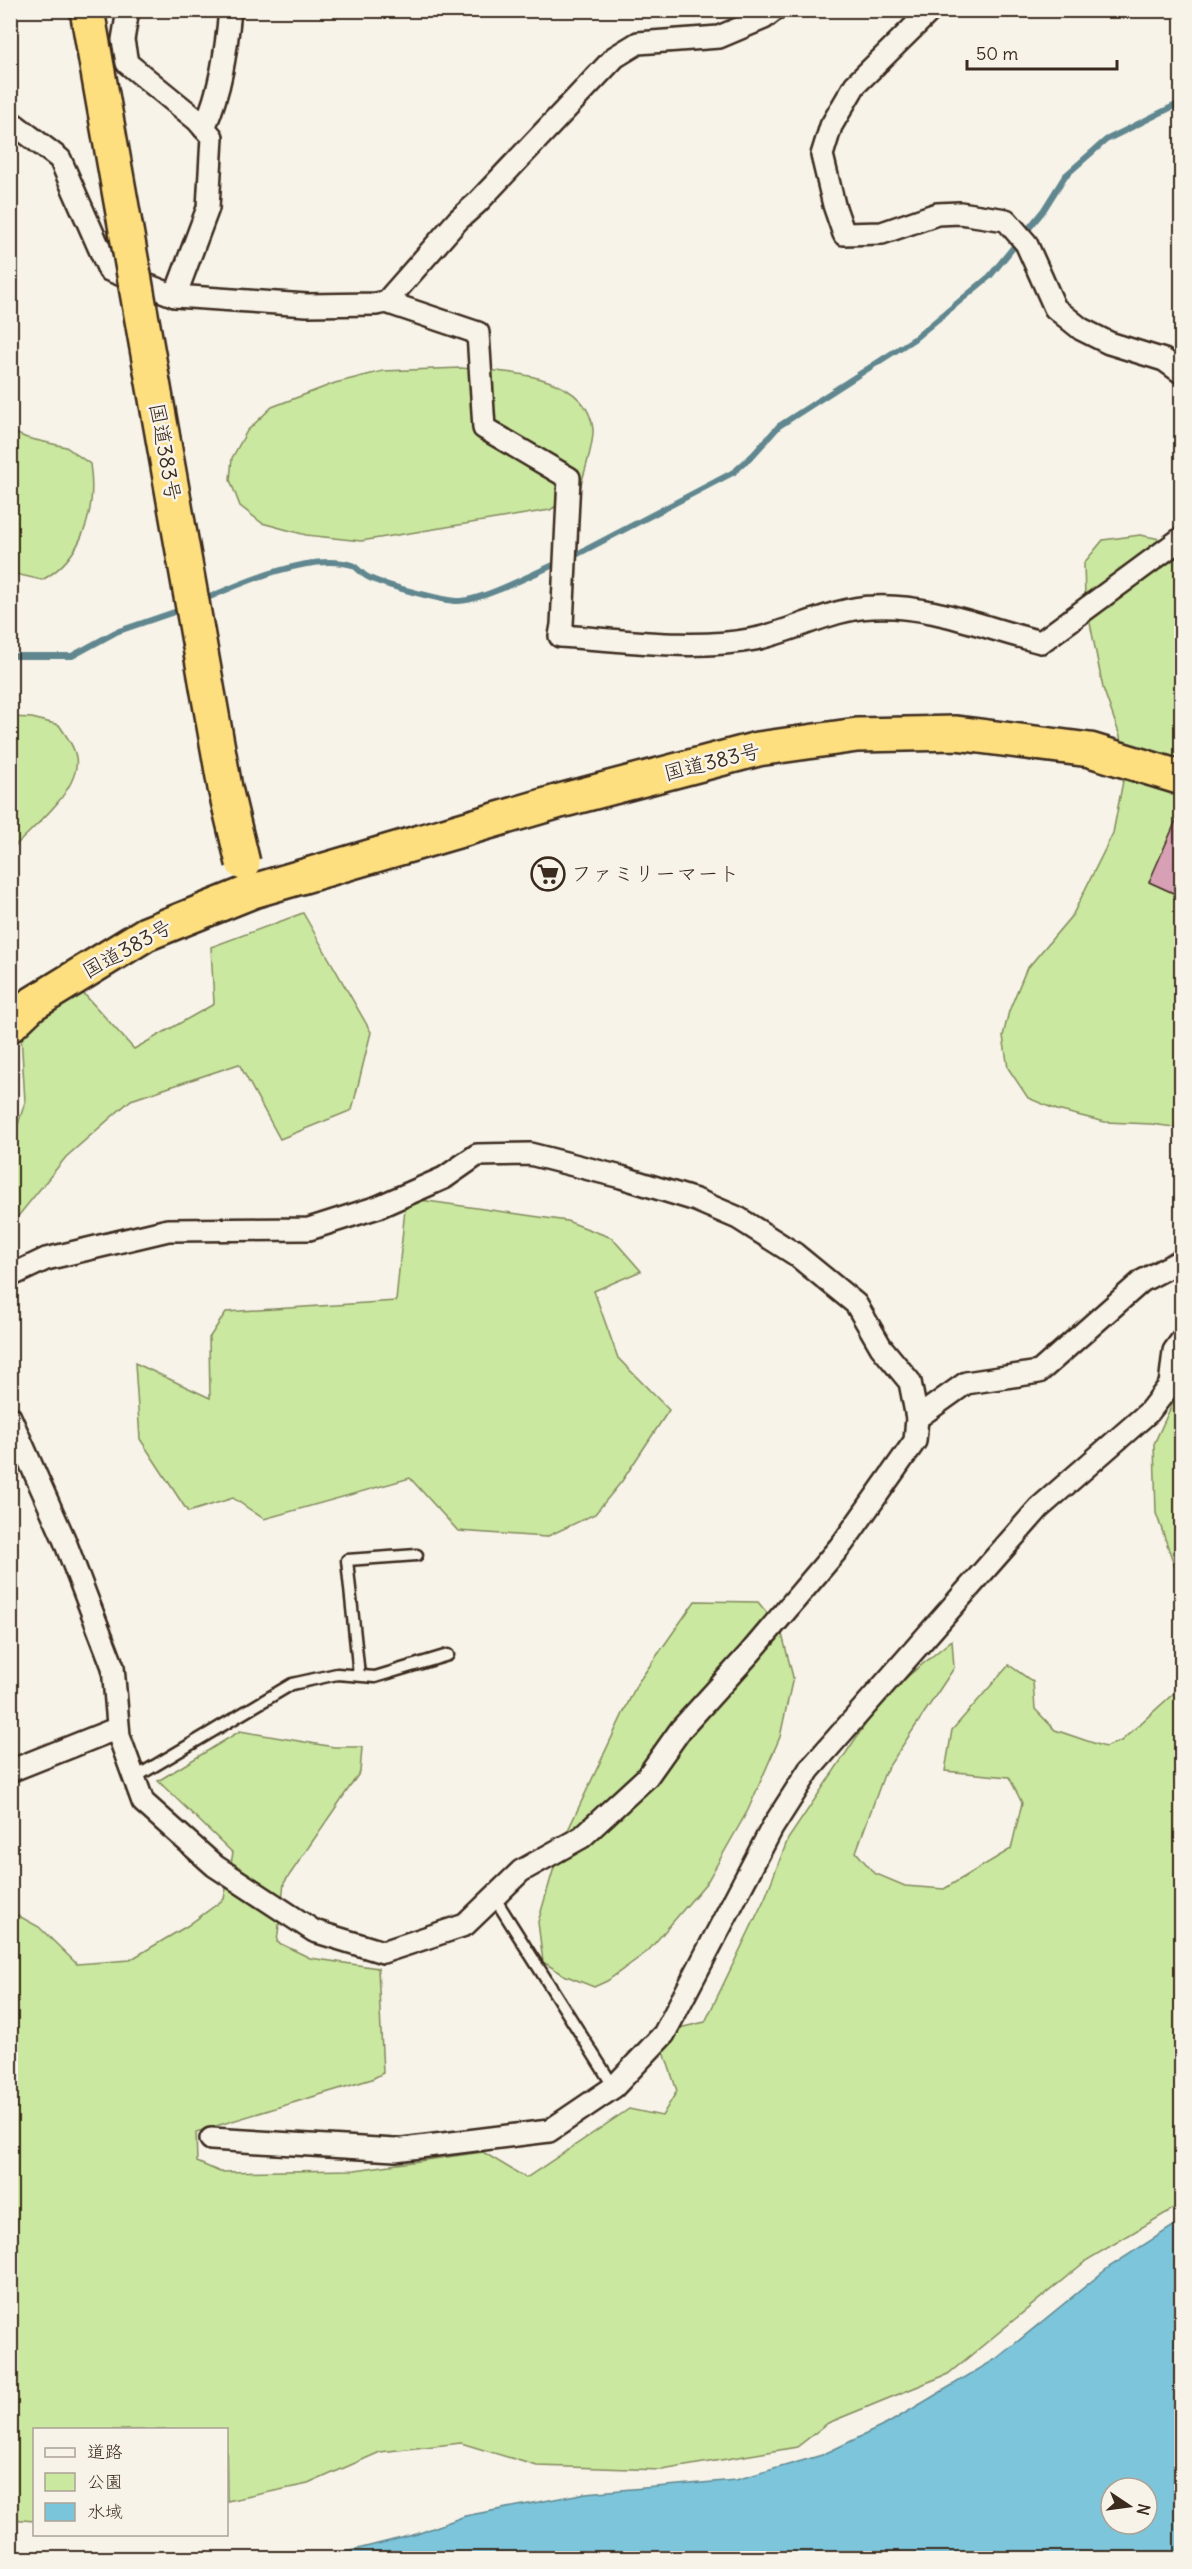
<svg xmlns="http://www.w3.org/2000/svg" width="1192" height="2569" font-family="Delius,'Klee One',sans-serif">
<style>
.green{fill:#cae89f;stroke:#82895e;stroke-width:1.5}
.water{fill:#7bc5db;stroke:#61878f;stroke-width:1.5;fill-rule:evenodd}
.lines{fill:none;stroke-linecap:round;stroke-linejoin:round}
.stream{stroke:#61878f;stroke-width:6}
.building{fill:#d7a0b4;stroke:#3b2a1e;stroke-width:1.5}
.lane-casing{stroke:#3b2a1e;stroke-width:15}
.street-casing{stroke:#3b2a1e;stroke-width:26}
.highway-casing{stroke:#3b2a1e;stroke-width:38}
.path{stroke:#3b2a1e;stroke-width:4;stroke-dasharray:6 4.5;stroke-linecap:butt}
.lane{stroke:#f7f3e8;stroke-width:10}
.street{stroke:#f7f3e8;stroke-width:21}
.highway{stroke:#fedf80;stroke-width:33}
.highway-bridge-casing{stroke:#3b2a1e;stroke-width:38;stroke-linecap:butt}
.highway-bridge{stroke:#fedf80;stroke-width:33}
.labels{text-anchor:middle;stroke-width:5;stroke-linejoin:round;paint-order:stroke}
.street-label{font-size:21px;fill:#3b2a1e;stroke:#f7f3e8}
.poi-label{font-size:21px;fill:#3b2a1e;stroke:#f7f3e8;text-anchor:start}
</style>
<rect width="100%" height="100%" fill="#f7f3e8"/>
<filter id="ink" filterUnits="userSpaceOnUse"><feTurbulence type="fractalNoise" baseFrequency=".0167" numOctaves="2"/><feDisplacementMap in="SourceGraphic" scale="12" xChannelSelector="R" yChannelSelector="G"/><feConvolveMatrix kernelMatrix="1 2 1 2 8 2 1 2 1" color-interpolation-filters="sRGB"/></filter>
<g filter="url(#ink)">
<!-- green -->
<g class="green">
<path d="M461,368C502,372 587,372 593,429C594,446 583,475 579,492L550,510L361,541L306,535L262,523L240,506L230,480L232,458L247,431L272,407L335,383L383,371Z"/>
<path d="M10,431L27,438L66,447L90,464C97,509 83,558 42,580L11,573Z"/>
<path d="M1140,535L1181,543V1128L1151,1124L1105,1122L1057,1110L1028,1098L1008,1068L1003,1036L1009,1011L1026,970L1073,914L1113,833L1123,781L1120,736L1103,688L1085,598L1084,563L1103,540Z"/>
<path d="M11,717L32,718L59,725C67,737 79,752 76,767C72,797 31,829 11,850Z"/>
<path d="M303,913L371,1032L352,1110L280,1139L239,1064L131,1100L66,1157L11,1225V1147L25,1102L20,1017L84,994L134,1049L214,1004L211,947Z"/>
<path d="M406,1198L567,1221L612,1238L641,1271L594,1291L618,1358L669,1410L622,1481L595,1514L546,1537L458,1531L410,1478L264,1519L233,1498L188,1512L140,1439L135,1363L210,1398L209,1338L226,1312L396,1301Z"/>
<path d="M1181,1385V1584L1156,1513L1154,1444Z"/>
<path d="M695,1601L758,1602L781,1630L793,1677L780,1737L748,1810L707,1882L648,1951L607,1981L594,1987L564,1975L543,1962L538,1922L560,1847L637,1684Z"/>
<path d="M952,1640L954,1668L885,1772L856,1852L874,1873L905,1886L944,1889L1011,1849L1022,1803L1009,1777L945,1771L952,1730L1009,1665L1033,1682L1035,1709L1055,1730L1105,1747L1121,1741L1174,1693L1181,1663V2204L1087,2260L948,2374L828,2423L797,2447L662,2470L537,2466L461,2443L380,2452L308,2484L227,2501L226,2430H34V2521L11,2519L10,1911L39,1927L77,1964L130,1960L187,1926L224,1899L233,1853L158,1781L240,1731L334,1747H362L360,1772L284,1883L277,1942L310,1958L378,1968L383,2073L372,2079L196,2132L197,2162L220,2172L355,2170L483,2152L526,2178L629,2109L662,2116L677,2091L662,2046L679,2028L705,2022L765,1898L788,1839L885,1695Z"/>
</g>
<!-- water -->
<path class="water" d="M1181,2221V2558H322L417,2534L465,2516L586,2493L736,2480L822,2455L887,2424L996,2359L1109,2267ZM1111,2488H1147V2524H1111Z"/>
<g class="lines">
<!-- stream -->
<g class="stream">
<path d="M570,558L734,472L753,455L779,426L914,339L990,276L1043,211L1065,176L1106,140L1182,102"/>
<path d="M203,600C241,583 311,552 352,565C357,567 361,573 366,576C378,584 444,601 458,601C482,601 537,572 560,562"/>
<path d="M10,656H72L116,632L183,609"/>
</g>
</g>
<!-- building -->
<path class="building" d="M1182,807V897L1149,882Z"/>
<g class="lines">
<defs>
<g id="lane">
<path d="M359,1675L347,1560L417,1555"/>
<path d="M134,1778L292,1684L337,1674L375,1677L448,1655"/>
<path d="M494,1897L614,2087"/>
</g>
<g id="street">
<path d="M128,10L123,40L127,63L197,120L212,137L208,208L175,296"/>
<path d="M931,10L855,85L831,126L822,155L834,205L844,234L882,233L937,214L960,213L1006,220L1026,243L1055,308L1081,329L1109,343L1164,360L1182,373"/>
<path d="M10,121L60,159L109,270L175,296L307,305L376,304L386,302L478,333L484,428L569,478L562,625L560,636C623,640 692,651 755,639C794,631 833,608 873,607C931,604 986,629 1041,642L1182,538"/>
<path d="M204,128C221,90 226,52 230,10"/>
<path d="M386,302L458,220L477,203L615,57L638,43L719,37L764,18L774,10"/>
<path d="M10,1276L46,1259L168,1230L309,1229L378,1207L444,1178L477,1155L530,1154L621,1177L696,1200L738,1218L795,1254L856,1304L881,1347L910,1382L917,1418L915,1441L843,1543L750,1653L681,1729L647,1777L582,1837L521,1871L465,1925L383,1952L314,1931L215,1866L143,1802L119,1736L113,1667L64,1539L10,1417"/>
<path d="M917,1418L966,1383L1039,1372L1142,1281L1182,1260"/>
<path d="M10,1771L118,1728"/>
<path d="M211,2139L395,2150L549,2131L614,2087L664,2034L772,1828L809,1770L1039,1508L1149,1412L1170,1385L1174,1351L1182,1340"/>
</g>
<path id="highway" d="M10,1025L32,1004L146,934L253,891L560,801L758,749L857,735L956,733L1090,750L1182,778"/>
</defs>
<!-- lane casing -->
<use href="#lane" class="lane-casing"/>
<!-- street casing -->
<use href="#street" class="street-casing"/>
<!-- highway casing -->
<use href="#highway" class="highway-casing"/>
<!-- path -->
<path class="path" d="M10,2540L23,2558"/>
<!-- lane -->
<use href="#lane" class="lane"/>
<!-- street -->
<use href="#street" class="street"/>
<!-- highway -->
<use href="#highway" class="highway"/>
<defs>
<path id="highway-bridge" d="M87,10L225,788L243,863"/>
</defs>
<!-- highway-bridge casing -->
<use href="#highway-bridge" class="highway-bridge-casing"/>
<!-- highway-bridge -->
<use href="#highway-bridge" class="highway-bridge"/>
</g>
</g>
<!-- icons -->
<defs>
<symbol id="supermarket-ring" viewBox="-11 -11 22 22"><circle r="9.5" fill="#f7f3e8" stroke="#3b2a1e" stroke-width="1.5"/><path d="M-6-5.5h2.5l.6 2H6L4.5 2H-2.5L-4.4-4H-6ZM-1.5 3.2a1.3 1.3 0 1 0 .1 0ZM3 3.2a1.3 1.3 0 1 0 .1 0Z" fill="#3b2a1e"/></symbol>
</defs>
<g fill-rule="evenodd">
<use href="#supermarket-ring" x="529" y="855" width="38" height="38"/>
</g>
<g class="labels">
<!-- street labels -->
<g class="street-label">
<text transform="translate(165 452) rotate(80)" y="7">国道383号</text>
<text transform="translate(712 762) rotate(-14)" y="7">国道383号</text>
<text transform="translate(127 949) rotate(-29)" y="7">国道383号</text>
</g>
<!-- poi labels -->
<g class="poi-label">
<text x="571" y="881">ファミリーマート</text>
</g>
</g>
<!-- margin -->
<rect width="1192" height="2569" fill="none" stroke="#f7f3e8" stroke-width="36"/>
<rect x="18" y="18" width="1156" height="2533" fill="none" stroke="#3b2a1e" stroke-width="2" filter="url(#ink)"/>
<!-- legend -->
<rect x="33" y="2428" width="195" height="108" fill="#f7f3e8" stroke="#aca397" stroke-width="1.5"/>
<rect x="45" y="2448" width="30" height="9" fill="#f7f3e8" stroke="#aca397" stroke-width="1.5"/>
<text x="87" y="2458" font-size="18" fill="#3b2a1e">道路</text>
<rect x="45" y="2473" width="30" height="18" fill="#cae89f" stroke="#aca397" stroke-width="1.5"/>
<text x="87" y="2488" font-size="18" fill="#3b2a1e">公園</text>
<rect x="45" y="2503" width="30" height="18" fill="#7bc5db" stroke="#aca397" stroke-width="1.5"/>
<text x="87" y="2518" font-size="18" fill="#3b2a1e">水域</text>
<!-- north arrow -->
<g transform="translate(1129 2506) rotate(103)"><circle r="28" fill="#f7f3e8" stroke="#aca397" stroke-width="1.5"/>
<path d="M0-4.5L10 22L0 15L-10 22Z" fill="#3b2a1e"/>
<text y="-9" font-size="16" font-weight="bold" text-anchor="middle" fill="#3b2a1e">N</text>
</g>
<!-- scale -->
<path d="M967 60v9h150v-9" fill="none" stroke="#3b2a1e" stroke-width="3"/>
<text x="976" y="60" font-size="18" fill="#3b2a1e" stroke="#f7f3e8" stroke-width="4.5" paint-order="stroke">50 m</text>
</svg>
